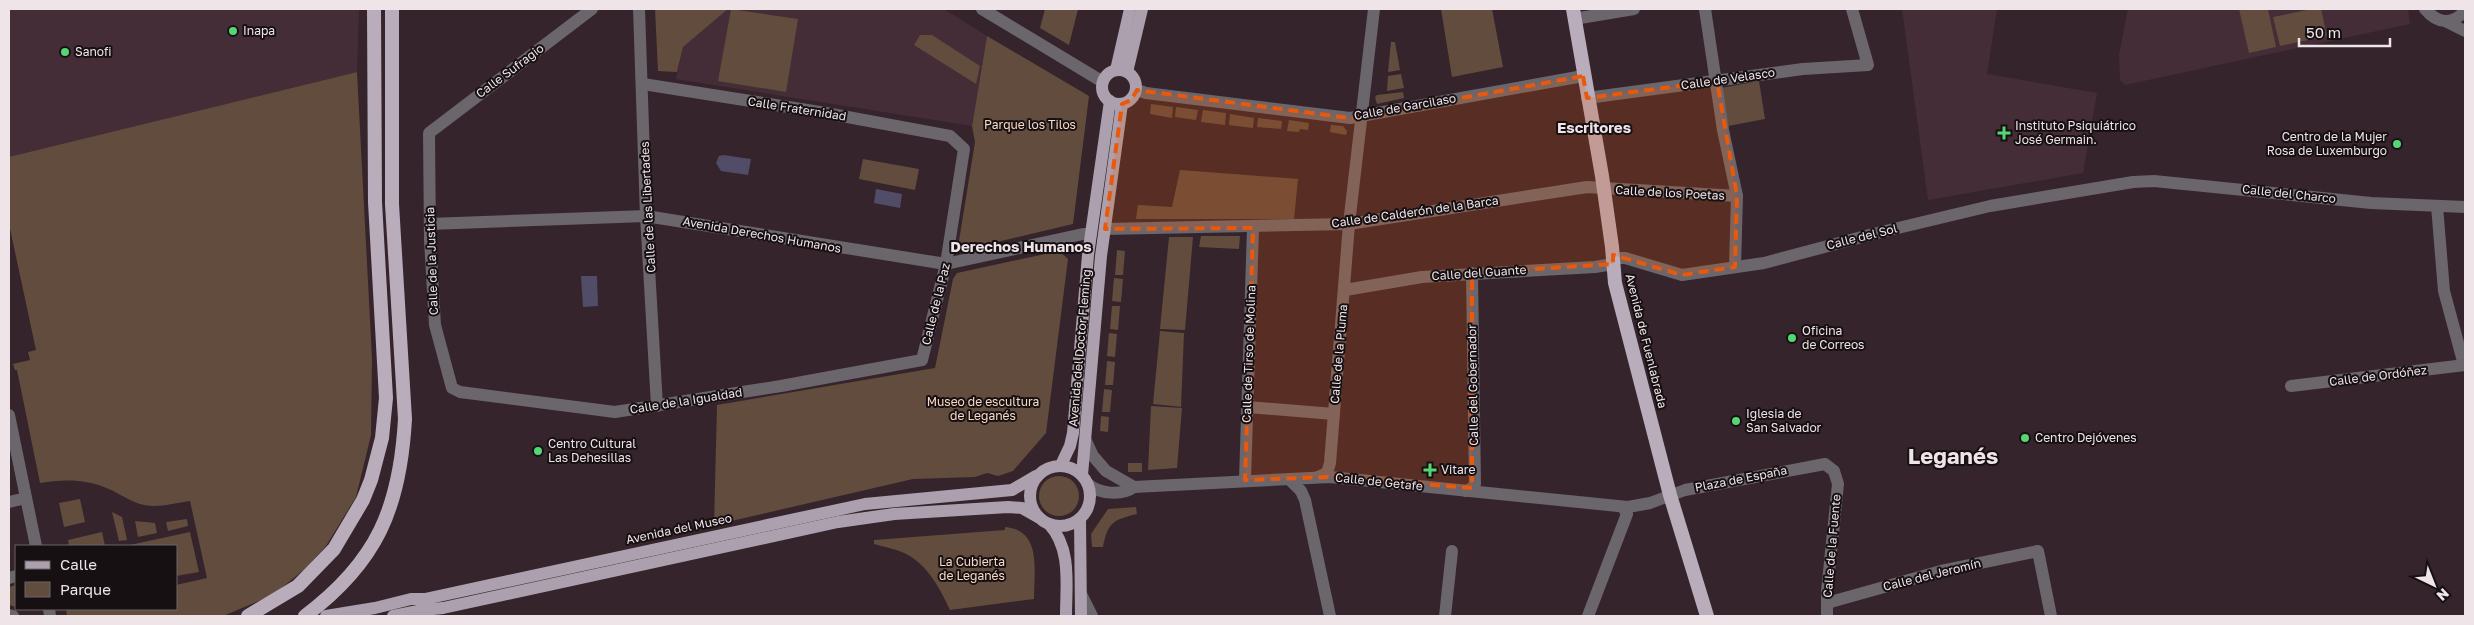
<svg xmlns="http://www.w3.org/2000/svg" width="2474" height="625" font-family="'Golos Text',sans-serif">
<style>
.built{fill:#442d37}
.green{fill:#614c3e}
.water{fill:#514d68}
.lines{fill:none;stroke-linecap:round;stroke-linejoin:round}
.minor{stroke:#6b656c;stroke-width:12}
.primary{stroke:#aca0ae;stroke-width:12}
.trunk{stroke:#b9acbb;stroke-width:14}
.marked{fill:#e8590c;fill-opacity:0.2;stroke:#e8590c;stroke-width:4;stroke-dasharray:10 6;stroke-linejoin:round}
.poi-dot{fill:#53d673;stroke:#171013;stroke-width:2}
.labels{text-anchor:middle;stroke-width:4;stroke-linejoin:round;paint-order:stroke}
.poi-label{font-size:12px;fill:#efe4e8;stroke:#171013;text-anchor:start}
.street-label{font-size:12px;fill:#efe4e8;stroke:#171013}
.park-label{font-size:12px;fill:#f9dac5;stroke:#171013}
.quarter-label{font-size:15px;font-weight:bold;fill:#efe4e8;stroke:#171013}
.town-label{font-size:22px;font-weight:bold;fill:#efe4e8;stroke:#171013}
</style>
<rect width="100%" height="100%" fill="#35242b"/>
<!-- built -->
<g class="built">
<path d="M9,9H359L357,72L9,158Z"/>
<path d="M728,9H944L987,36L972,126L676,79L683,47Z"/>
<path d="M1902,9H1997L1987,74L2097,93L2083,173L1928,200Z"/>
<path d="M2128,9H2408L2410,24L2125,85L2120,80L2119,55Z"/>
</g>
<!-- green -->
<g class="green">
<path d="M655,9H728L683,47L677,72L658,71Z"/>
<path d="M731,9L798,19L786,92L718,81Z"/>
<path d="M1045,9H1078L1069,45L1040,28Z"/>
<path d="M1441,9H1492L1503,67L1452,77Z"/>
<path d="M2239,9H2268L2276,47L2249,53Z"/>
<path d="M2312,9H2321L2327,36L2280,46L2273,17Z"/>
<path d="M920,35H932L980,66L976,84L914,45Z"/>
<path d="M987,36L1089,96L1073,224L963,250L958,247L975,142L972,126Z"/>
<path d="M1391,42H1395L1400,70L1388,72Z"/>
<path d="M357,72L372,358L371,435L356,497L326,546L306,568L273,595L223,616H67L66,609H176V585L207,578L190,501C175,503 159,508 144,505C131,502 120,494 109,489C86,479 64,479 40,483L17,370H15L13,364L30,360L28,352L36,350L9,224V157Z"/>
<path d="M1401,74L1404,88L1387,91L1388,76Z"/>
<path d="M1759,81L1765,119L1728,126L1721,88Z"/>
<path d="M1403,92L1404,98L1377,104L1375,97L1377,95Z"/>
<path d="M1151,104L1173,107L1172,118L1150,114Z"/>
<path d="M1176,107L1198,110L1196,120L1175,117Z"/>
<path d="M1203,110L1226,113L1225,125L1201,122Z"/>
<path d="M1230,114L1254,118L1253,128L1229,125Z"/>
<path d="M1258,118L1282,121L1281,129L1257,127Z"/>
<path d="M1289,120L1309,123L1308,130L1300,129L1299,132L1287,131Z"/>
<path d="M1331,125L1343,126L1347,131L1346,135L1330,132Z"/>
<path d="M863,159L919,169L915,190L859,179Z"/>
<path d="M1180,170L1298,179L1294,219H1136L1138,205L1172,207Z"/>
<path d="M1201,236H1240L1239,249L1199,247Z"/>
<path d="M1169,237H1193L1185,330L1160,329Z"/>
<path d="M1117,250L1125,251L1123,275H1115Z"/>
<path d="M1059,251L1068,259L1046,433L1013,471L998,476L987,473L975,477L913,479L714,525L717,405L935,368L953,279L957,273Z"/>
<path d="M1114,278L1123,279L1121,302L1112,301Z"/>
<path d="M1112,306H1120L1118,330L1110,329Z"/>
<path d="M1160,331L1184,333L1181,407L1153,404Z"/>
<path d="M1109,333L1117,334L1115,357L1107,356Z"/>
<path d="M1107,361L1115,362L1113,385H1105Z"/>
<path d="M1104,389L1112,390L1110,412H1102Z"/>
<path d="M1151,406L1182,408L1177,468L1148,470Z"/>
<path d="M1101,416L1109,417L1108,432L1100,431Z"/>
<rect x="1128" y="463" width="14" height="9"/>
<circle cx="1059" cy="496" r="20"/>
<path d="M80,499L85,522L64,527L59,503Z"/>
<path d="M1136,507L1137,514C1113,520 1108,522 1103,547H1092L1091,534L1108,509Z"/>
<path d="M112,512L122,517L127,540L119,541Z"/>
<path d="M187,519L188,526L168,531L166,522Z"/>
<path d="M135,521L155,523L157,533L138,537Z"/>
<path d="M1005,527C1042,530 1034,570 1034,599L950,610C940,589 929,567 908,555C898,549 884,547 874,544V540L1005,530Z"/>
<path d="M102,532L105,546H69L68,540Z"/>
<path d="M190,532L199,572L176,576V546H125Z"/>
<path d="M16,585V607L9,605V587Z"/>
</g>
<!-- water -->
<g class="water">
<path d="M723,155L751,159L748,175L721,171L716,163L719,156Z"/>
<path d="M876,189L902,194L900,208L874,203Z"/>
<path d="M581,276H597L598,306L583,307Z"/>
</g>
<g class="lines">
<!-- minor -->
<g class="minor">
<path d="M592,9L429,133L430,240L435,325L452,388L460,392L615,412L781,386L922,360L946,264L964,149L950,136L826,113L643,84"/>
<path d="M639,9L646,216L657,406"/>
<path d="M982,9L1103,82"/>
<path d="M1705,9L1723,130L1737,196L1735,267"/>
<path d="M2425,9C2437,23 2451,26 2465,11"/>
<path d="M1574,19L1634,9"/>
<path d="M2447,22L2465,31"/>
<path d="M1137,90L1146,93L1350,118L1583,76"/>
<path d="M1587,98L1803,69L1868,65L1852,9"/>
<path d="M2437,206L2444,291L2464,365"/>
<path d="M430,224L646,216L946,264L1083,234H1091"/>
<path d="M1105,229L1349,224L1587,187L1737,196"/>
<path d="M1613,258H1625L1682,275L1764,263L1873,234L1990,206L2133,182L2154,181L2371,203L2465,207"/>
<path d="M1345,290L1422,277L1595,267L1613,264"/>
<path d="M2291,386L2465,365"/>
<path d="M1247,407L1334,414"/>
<path d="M9,415L36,546"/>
<path d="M1086,441L1093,456L1106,471L1134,487"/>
<path d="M1318,477L1327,473L1330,463L1349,224L1374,9"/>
<path d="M1289,479L1301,491L1305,500L1330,616"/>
<path d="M1245,480L1253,228"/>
<path d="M1088,484C1099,494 1122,496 1134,487L1330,477L1628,507L1650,503L1685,490L1825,464L1834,471L1838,484L1827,591V616"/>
<path d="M1466,491L1472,488L1475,484L1472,273"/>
<path d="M9,502L26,498"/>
<path d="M9,578L16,576"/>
<path d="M1081,594L1092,616"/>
<path d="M1827,603L1941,571L2038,551L2051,616"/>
<path d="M49,609L50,616"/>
<path d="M9,615L13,616"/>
<path d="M1445,616L1452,551"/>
<path d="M1588,616L1627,514L1623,507"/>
</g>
<!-- primary -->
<g class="primary">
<path d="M1116,70L1130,9"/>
<circle cx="1119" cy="87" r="17"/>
<path d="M1127,72L1142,9"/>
<path d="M1061,465L1070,446L1073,433L1088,255L1110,101"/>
<circle cx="1060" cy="496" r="30"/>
<path d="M1082,475L1101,256L1122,104"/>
<path d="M1080,519L1081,616"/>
<path d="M1049,524C1072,549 1066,585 1066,616"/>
<path d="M326,616L375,608L411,599H425L865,504L1012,490L1036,476"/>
<path d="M393,616L423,610L443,608L838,522L894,514L1008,507L1022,508L1038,517"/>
</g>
<!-- trunk -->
<g class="trunk">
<path d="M1573,9L1602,176L1612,247L1615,283L1670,495L1707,616"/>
<path d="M248,616L298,586L334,549L363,500L371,480L382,438L386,398L375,202L374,9"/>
<path d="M305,616C377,562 400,508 405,419L392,204V9"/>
</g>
</g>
<!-- marked area -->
<path class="marked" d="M1583,76L1587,98L1717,81L1737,196L1735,267L1682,275L1613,255V264L1472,273V488L1330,477L1245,480L1253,228L1105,229L1122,104L1131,100L1137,90L1350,118Z"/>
<!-- markers -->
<g class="poi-dot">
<circle cx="233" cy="31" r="5"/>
<circle cx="65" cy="52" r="5"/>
<path d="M2001.5 125.5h5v5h5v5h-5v5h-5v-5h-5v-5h5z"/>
<circle cx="2397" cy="144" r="5"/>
<circle cx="1792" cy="338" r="5"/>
<circle cx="1736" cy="421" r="5"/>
<circle cx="2025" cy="438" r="5"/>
<circle cx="538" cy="451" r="5"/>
<path d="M1427.5 462.5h5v5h5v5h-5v5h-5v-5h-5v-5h5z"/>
</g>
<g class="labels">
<!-- poi labels -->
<g class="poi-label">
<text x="243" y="35">Inapa</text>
<text x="75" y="56">Sanofi</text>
<text x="2015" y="130">Instituto Psiquiátrico<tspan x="2015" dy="14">José Germain.</tspan></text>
<text x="2387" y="141" text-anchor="end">Centro de la Mujer<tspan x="2387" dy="14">Rosa de Luxemburgo</tspan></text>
<text x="1802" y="335">Oficina<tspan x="1802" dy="14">de Correos</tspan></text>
<text x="1746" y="418">Iglesia de<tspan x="1746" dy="14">San Salvador</tspan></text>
<text x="2035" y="442">Centro Dejóvenes</text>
<text x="548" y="448">Centro Cultural<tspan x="548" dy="14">Las Dehesillas</tspan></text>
<text x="1441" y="474">Vitare</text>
</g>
<!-- street labels -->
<g class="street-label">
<text transform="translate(510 71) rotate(-37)" y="4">Calle Sufragio</text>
<text transform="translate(1728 79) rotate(-8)" y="4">Calle de Velasco</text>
<text transform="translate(1405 107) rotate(-10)" y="4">Calle de Garcilaso</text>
<text transform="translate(797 109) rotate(9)" y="4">Calle Fraternidad</text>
<text transform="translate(1670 193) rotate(3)" y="4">Calle de los Poetas</text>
<text transform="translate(2289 194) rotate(6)" y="4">Calle del Charco</text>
<text transform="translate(648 207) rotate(-93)" y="4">Calle de las Libertades</text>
<text transform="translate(1415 212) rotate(-8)" y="4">Calle de Calderón de la Barca</text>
<text transform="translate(762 235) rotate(10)" y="4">Avenida Derechos Humanos</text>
<text transform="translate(1862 237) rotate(-14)" y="4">Calle del Sol</text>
<text transform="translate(432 261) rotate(-92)" y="4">Calle de la Justicia</text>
<text transform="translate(1479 273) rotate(-4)" y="4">Calle del Guante</text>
<text transform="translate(936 304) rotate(-76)" y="4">Calle de la Paz</text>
<text transform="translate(1646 341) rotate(76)" y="4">Avenida de Fuenlabrada</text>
<text transform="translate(1080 348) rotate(-85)" y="4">Avenida del Doctor Fleming</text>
<text transform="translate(1249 354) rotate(-88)" y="4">Calle de Tirso de Molina</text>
<text transform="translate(1339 354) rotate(-85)" y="4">Calle de la Pluma</text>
<text transform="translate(2378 376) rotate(-7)" y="4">Calle de Ordóñez</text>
<text transform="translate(1473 385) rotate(-91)" y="4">Calle del Gobernador</text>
<text transform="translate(686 401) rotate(-9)" y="4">Calle de la Igualdad</text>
<text transform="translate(1741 479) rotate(-11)" y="4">Plaza de España</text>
<text transform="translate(1379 482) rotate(6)" y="4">Calle de Getafe</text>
<text transform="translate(679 529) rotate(-12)" y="4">Avenida del Museo</text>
<text transform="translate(1832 546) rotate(-85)" y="4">Calle de la Fuente</text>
<text transform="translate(1932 575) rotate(-14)" y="4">Calle del Jeromín</text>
</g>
<!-- park labels -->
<g class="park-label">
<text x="1030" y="129">Parque los Tilos</text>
<text x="983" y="406">Museo de escultura<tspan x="983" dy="14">de Leganés</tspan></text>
<text x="972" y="566">La Cubierta<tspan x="972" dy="14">de Leganés</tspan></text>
</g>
<!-- quarter labels -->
<g class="quarter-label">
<text x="1594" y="133">Escritores</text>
<text x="1021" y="252">Derechos Humanos</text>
</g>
<!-- town labels -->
<g class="town-label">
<text x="1953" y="464">Leganés</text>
</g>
</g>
<!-- border -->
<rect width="2474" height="625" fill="none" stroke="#efe4e8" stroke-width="20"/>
<!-- legend -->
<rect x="15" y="545" width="162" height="65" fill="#171013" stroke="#6d6568"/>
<rect x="25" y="561" width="25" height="8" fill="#aca0ae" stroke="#6d6568"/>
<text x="60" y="570" font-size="15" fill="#efe4e8">Calle</text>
<rect x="25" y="582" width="25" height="15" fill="#614c3e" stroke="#6d6568"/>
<text x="60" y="595" font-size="15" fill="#efe4e8">Parque</text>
<!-- north arrow -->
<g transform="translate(2434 585) rotate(137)" stroke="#171013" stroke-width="4" paint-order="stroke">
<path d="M0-4L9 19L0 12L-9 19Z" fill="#efe4e8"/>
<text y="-8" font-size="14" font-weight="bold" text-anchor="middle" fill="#efe4e8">N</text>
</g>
<!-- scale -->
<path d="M2299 38v8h91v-8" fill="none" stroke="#efe4e8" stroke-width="2.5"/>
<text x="2306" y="38" font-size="15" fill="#efe4e8" stroke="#171013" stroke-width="4" paint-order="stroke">50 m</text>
</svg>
